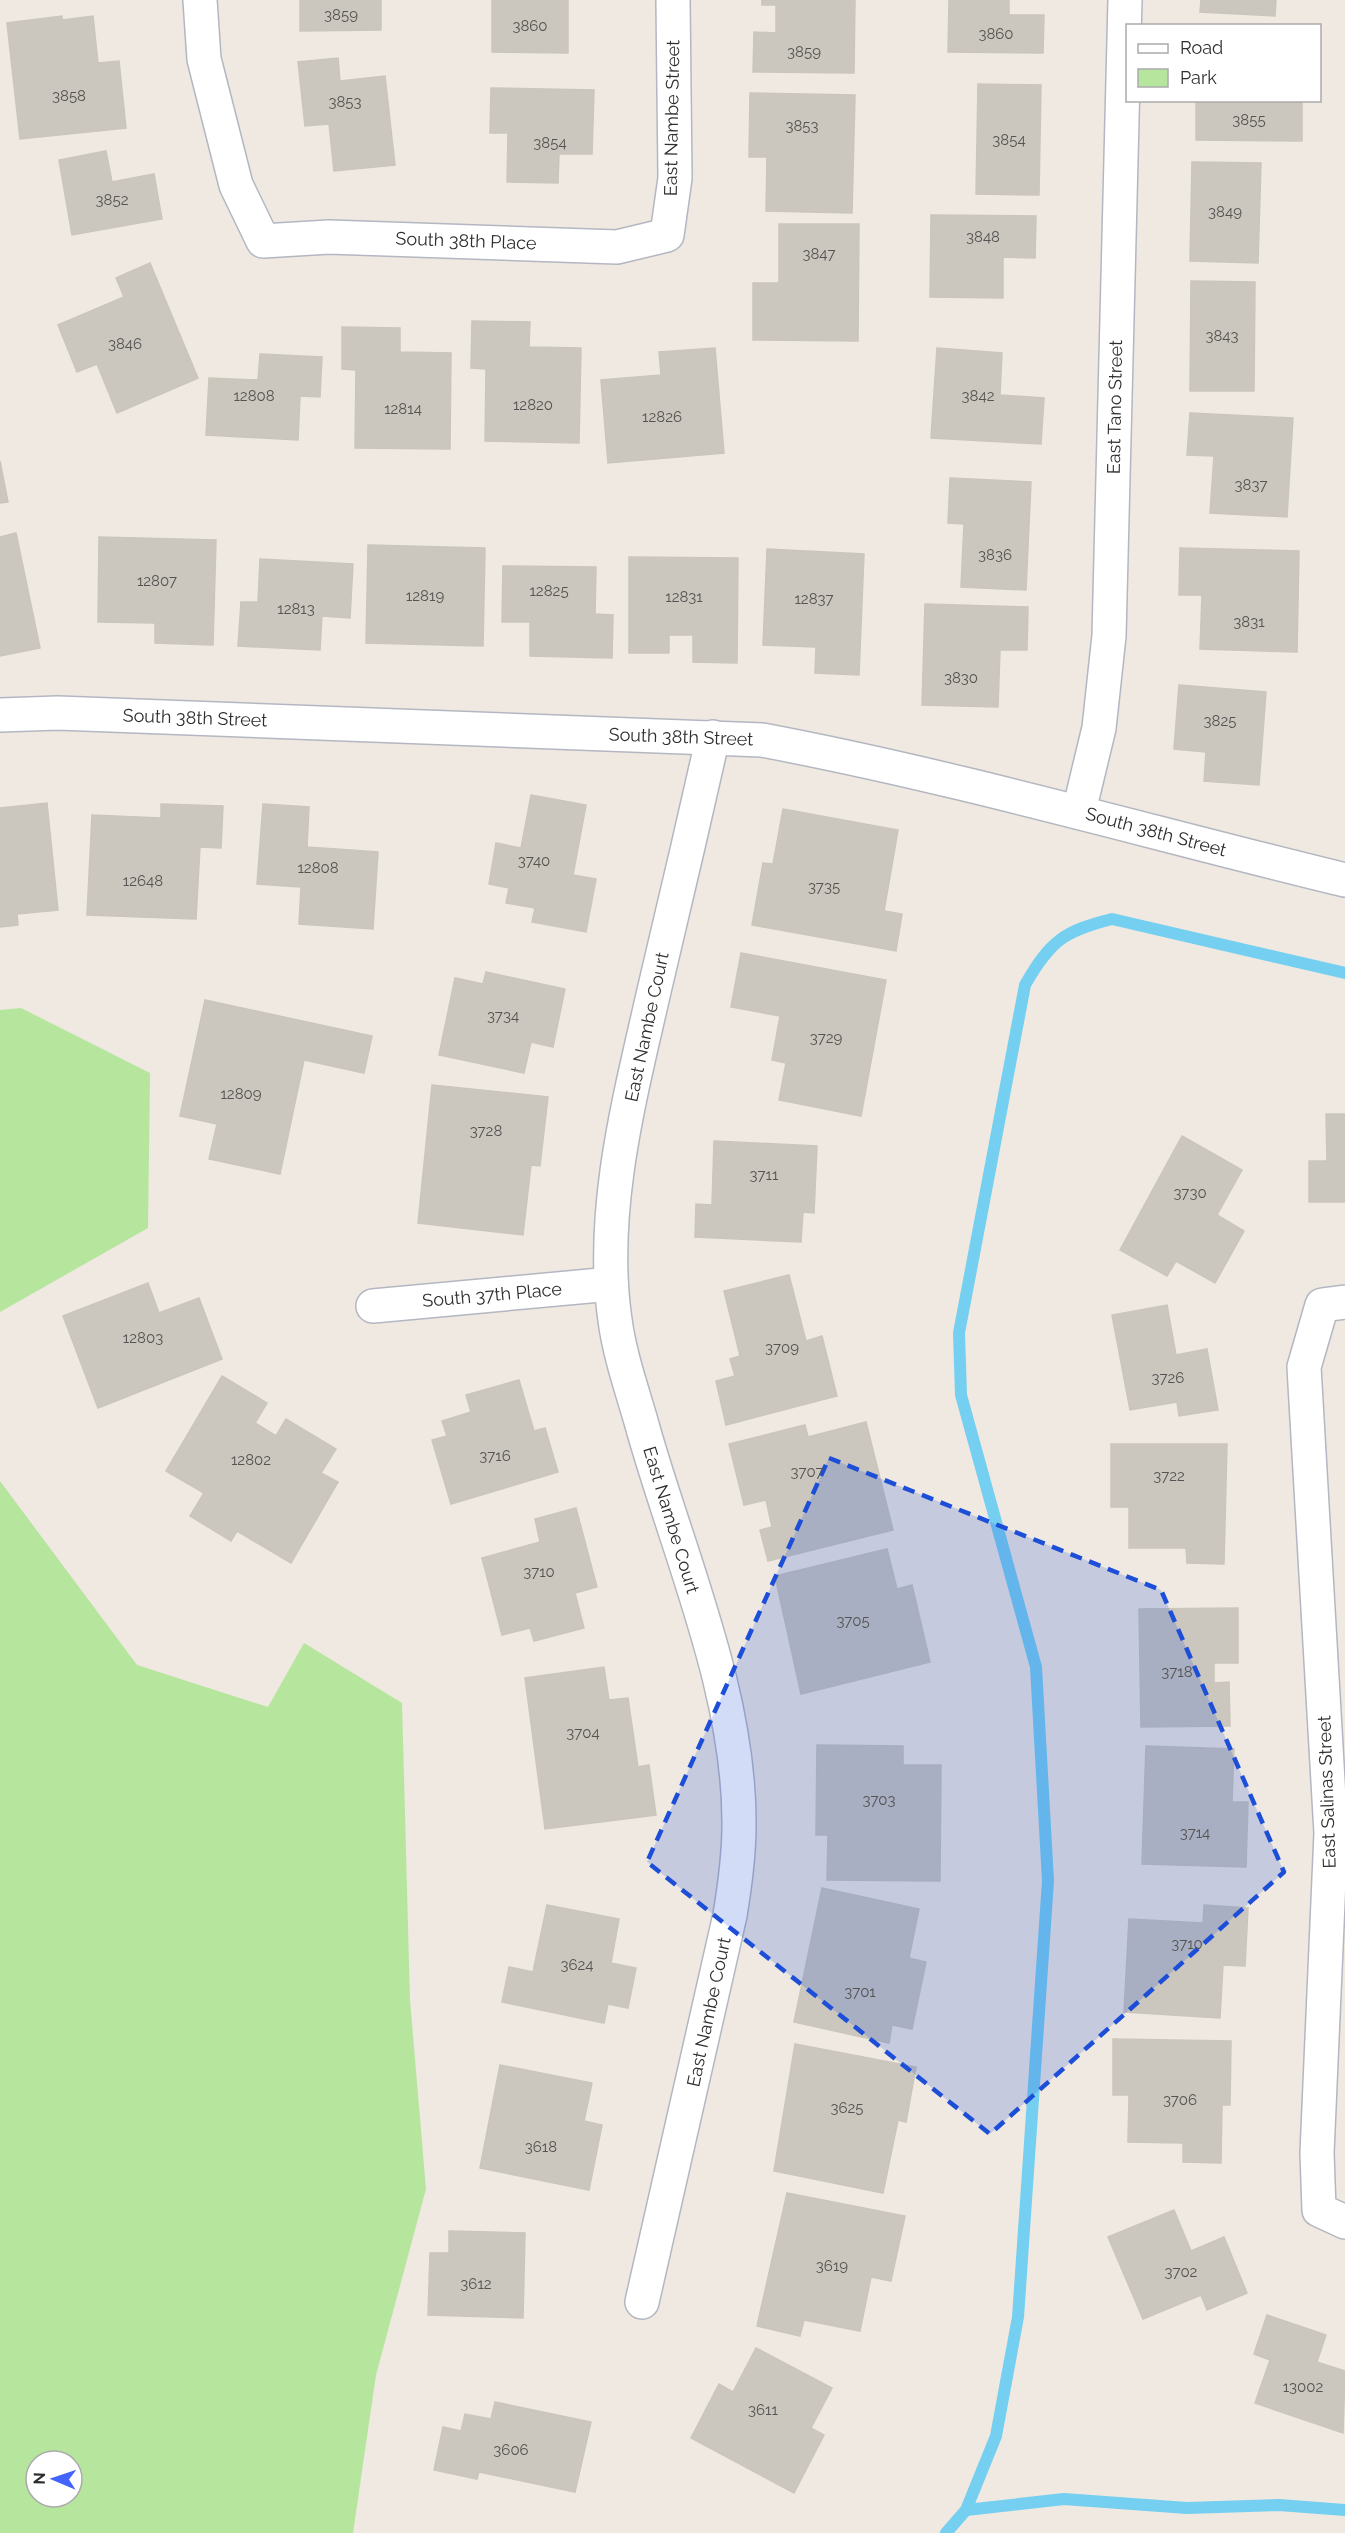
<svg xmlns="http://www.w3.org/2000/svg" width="1345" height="2533" font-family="Raleway,sans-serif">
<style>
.green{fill:#b6e59e;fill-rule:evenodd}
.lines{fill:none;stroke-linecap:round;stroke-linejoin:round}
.stream{stroke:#75cff0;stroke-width:12}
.building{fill:#cbc7bf;stroke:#cbc5ba;stroke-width:1.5}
.minor-casing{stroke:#b4b7c1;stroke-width:36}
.minor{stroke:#fff;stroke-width:33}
.marked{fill:#1d4ed8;fill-opacity:0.2;stroke:#1d4ed8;stroke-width:4.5;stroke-dasharray:12 8;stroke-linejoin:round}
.labels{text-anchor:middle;stroke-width:4.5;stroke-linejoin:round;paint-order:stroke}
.number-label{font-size:15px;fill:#555452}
.street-label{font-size:18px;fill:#2e2e2e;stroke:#fff}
</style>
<rect width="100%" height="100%" fill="#efe9e1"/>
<!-- green -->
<g class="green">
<path d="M21,1008L150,1073L148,1228L0,1312V1010Z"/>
<path d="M0,1481L137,1665L268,1707L304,1643L402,1703L410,2000L426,2189L376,2375L353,2533H0ZM36,2461H72V2497H36Z"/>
</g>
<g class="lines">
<!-- stream -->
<g class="stream">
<path d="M966,2510L1064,2499L1187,2508L1279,2505L1345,2510"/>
<path d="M946,2533L966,2510L996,2436L1018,2317L1048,1881L1036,1667L961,1395L959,1333L1025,985C1050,941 1064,931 1112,919L1345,973"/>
</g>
</g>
<!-- building -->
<g class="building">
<path d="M300,0H381V30L300,31Z"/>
<path d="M492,0H568V53L492,52Z"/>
<path d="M762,0H855L854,73L753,72L754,32L776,33V5H762Z"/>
<path d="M949,0H1009V15H1044L1043,53L948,52Z"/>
<path d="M1201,0H1276L1275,16L1200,12Z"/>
<path d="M62,16V20L93,16L98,63L119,61L126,128L20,139L7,23Z"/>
<path d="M338,58L340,81L385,76L395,165L334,171L329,124L305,126L298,62Z"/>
<path d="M978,84L1041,85L1039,195L976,194Z"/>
<path d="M491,88L594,90L592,154H559L558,183L507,182L508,133H490Z"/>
<path d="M750,93L855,95L852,213L766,211L767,157H749Z"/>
<path d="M1196,100H1302V141L1196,140Z"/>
<path d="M106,151L112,182L154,174L162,219L72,235L59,160Z"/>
<path d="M1192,162L1261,163L1258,263L1190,261Z"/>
<path d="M931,215L1036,216L1035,258L1003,257V298L930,297Z"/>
<path d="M779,224H859L858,341L753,340V283H779Z"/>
<path d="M150,263L198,378L117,413L97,364L77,372L58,325L124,297L116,278Z"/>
<path d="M1191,281L1255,282L1254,391H1190Z"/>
<path d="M472,321L530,322L529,347L581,348L579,443L485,441L486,369L471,368Z"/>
<path d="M342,327L400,328V352L451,353L450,449L355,448L356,370L342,369Z"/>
<path d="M715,348L724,453L608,463L601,380L661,375L659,352Z"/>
<path d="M937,348L1002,353L1000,395L1044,398L1041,444L931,438Z"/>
<path d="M260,354L322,357L320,397L300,396L298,440L206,435L209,378L258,380Z"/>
<path d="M1190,413L1293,418L1287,517L1210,513L1214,456L1187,455Z"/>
<path d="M0,461L8,502L0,503Z"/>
<path d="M950,478L1031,482L1026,590L961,587L964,524L948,523Z"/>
<path d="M16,533L40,648L0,656V537Z"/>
<path d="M99,537L216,540L213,645L155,643V623L98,622Z"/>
<path d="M368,545L485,548L483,646L366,643Z"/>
<path d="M1180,548L1299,551L1297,652L1200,649L1202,595H1179Z"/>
<path d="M767,549L864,554L859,675L815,673L816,647L763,645Z"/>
<path d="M629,557L738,558L737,663L693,662V635H669V653H629Z"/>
<path d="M260,559L353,564L350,618L322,616L320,650L238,646L241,602H258Z"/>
<path d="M503,566L596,567L595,614L613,615L612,658L530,656V622H502Z"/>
<path d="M925,604L1028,607L1027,650H1000L998,707L922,705Z"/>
<path d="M1179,685L1266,692L1259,785L1204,781L1206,752L1174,749Z"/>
<path d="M531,795L586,805L573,875L596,879L586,932L532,922L535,908L506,903L509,888L489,884L496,843L521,848Z"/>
<path d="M47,803L58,910L17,914L18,925L0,927V808Z"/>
<path d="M161,804L223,806L221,848L200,847L196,919L87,915L92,815L161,818Z"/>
<path d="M263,804L309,807L307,847L378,852L373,929L299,924L301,887L257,884Z"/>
<path d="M783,809L898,830L884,911L902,914L896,951L752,925L763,863L773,864Z"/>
<path d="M741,953L886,980L861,1116L779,1100L786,1063L772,1060L780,1016L731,1007Z"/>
<path d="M486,972L565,989L553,1047L531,1042L524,1073L439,1055L455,978L483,984Z"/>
<path d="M205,1000L372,1036L364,1073L304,1060L280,1174L209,1159L217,1124L180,1116Z"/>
<path d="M432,1085L548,1097L540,1166L531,1165L523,1235L418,1223Z"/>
<path d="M1326,1114H1345V1202H1309V1161H1327Z"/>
<path d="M1182,1136L1242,1170L1217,1215L1244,1231L1215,1283L1176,1261L1167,1276L1120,1250Z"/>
<path d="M714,1141L817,1146L814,1213L803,1212L801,1242L695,1237L696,1204L712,1205Z"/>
<path d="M789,1275L806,1341L822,1336L837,1396L726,1425L716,1381L735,1376L730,1359L740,1356L724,1291Z"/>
<path d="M148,1283L159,1313L199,1298L222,1359L98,1408L63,1316Z"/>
<path d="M1167,1305L1176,1355L1207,1349L1218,1410L1179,1416L1177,1402L1130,1410L1112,1315Z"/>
<path d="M222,1376L267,1403L255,1423L276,1436L286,1419L336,1449L321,1473L338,1482L291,1563L237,1531L231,1541L190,1516L204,1493L166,1471Z"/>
<path d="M519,1380L534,1431L545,1428L558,1472L451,1504L432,1440L447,1436L442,1421L471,1412L466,1395Z"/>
<path d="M866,1422L893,1530L768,1561L760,1530L772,1527L766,1500L744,1505L729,1444L805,1425L808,1437Z"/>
<path d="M1111,1444H1227L1224,1564L1187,1563L1186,1548H1129V1507H1111Z"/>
<path d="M576,1508L597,1587L575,1593L584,1628L534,1641L530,1628L502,1635L482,1558L540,1542L535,1519Z"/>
<path d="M887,1549L897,1589L912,1585L930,1662L801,1694L775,1576Z"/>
<path d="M1238,1608V1663H1214V1683L1229,1682L1230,1726L1141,1727L1139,1609Z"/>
<path d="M604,1667L609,1700L628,1698L638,1767L649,1765L656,1815L545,1829L525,1678Z"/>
<path d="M817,1745L903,1746V1765H941L940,1881L827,1880L828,1835H816Z"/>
<path d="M1146,1746L1234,1749L1232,1802H1248L1246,1867L1142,1864Z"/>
<path d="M822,1888L919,1909L909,1958L926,1962L912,2029L892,2025L889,2043L794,2022Z"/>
<path d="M547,1905L619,1919L611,1963L636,1968L628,2008L608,2004L604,2023L502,2002L509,1967L533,1972Z"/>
<path d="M1204,1905L1248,1908L1245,1966L1223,1965L1220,2018L1124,2012L1129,1919L1203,1923Z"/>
<path d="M1113,2039L1231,2041L1230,2105H1222L1221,2163L1183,2162V2143L1128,2142L1129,2095H1113Z"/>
<path d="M795,2044L916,2067L906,2122L898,2120L883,2193L774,2171Z"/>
<path d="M500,2065L592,2083L584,2121L602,2125L589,2190L480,2168Z"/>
<path d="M787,2193L905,2216L891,2281L871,2277L860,2331L804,2320L800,2336L757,2326Z"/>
<path d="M1174,2210L1191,2251L1224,2237L1247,2293L1207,2310L1201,2295L1143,2319L1108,2237Z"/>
<path d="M449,2231L525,2233L523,2318L428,2315L430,2253H449Z"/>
<path d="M1267,2315L1326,2335L1317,2362L1345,2371L1343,2433L1255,2403L1270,2360L1254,2354Z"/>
<path d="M756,2348L832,2388L811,2428L824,2435L794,2493L691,2438L719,2384L733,2392Z"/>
<path d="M495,2402L591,2422L575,2492L479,2472L477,2479L434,2470L443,2427L461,2431L465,2414L491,2419Z"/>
</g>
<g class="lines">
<defs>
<g id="minor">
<path d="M200,0L204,59L236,185L263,241L329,237L617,247L667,235L675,178L673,0"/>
<path d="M0,715L58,713L762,740C958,777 1151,833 1345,880"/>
<path d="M1079,811L1099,728L1109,636L1125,0"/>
<path d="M1345,1302L1322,1305L1304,1367L1331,1833L1317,2153L1319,2210L1345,2222"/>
<path d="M373,1306L611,1284"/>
<path d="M642,2302L730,1915C735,1885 739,1856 739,1825C740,1693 680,1558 644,1432C634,1395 620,1358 615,1320C599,1211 630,1097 654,991C674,906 694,822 713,737"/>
</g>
</defs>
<!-- minor casing -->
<use href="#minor" class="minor-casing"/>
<!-- minor -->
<use href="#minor" class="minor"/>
</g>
<!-- marked area -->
<path class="marked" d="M829,1458L1161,1590L1284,1872L990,2134L647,1862Z"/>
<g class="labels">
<!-- number labels -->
<g class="number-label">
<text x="341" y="20">3859</text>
<text x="530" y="31">3860</text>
<text x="996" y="39">3860</text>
<text x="804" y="57">3859</text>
<text x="69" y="101">3858</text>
<text x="345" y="107">3853</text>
<text x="1249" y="125">3855</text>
<text x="802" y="131">3853</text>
<text x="1009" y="145">3854</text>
<text x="550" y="148">3854</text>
<text x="112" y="205">3852</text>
<text x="1225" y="217">3849</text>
<text x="983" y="242">3848</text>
<text x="819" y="259">3847</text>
<text x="1222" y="341">3843</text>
<text x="125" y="349">3846</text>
<text x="254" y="401">12808</text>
<text x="978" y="401">3842</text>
<text x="533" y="410">12820</text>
<text x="403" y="414">12814</text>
<text x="662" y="422">12826</text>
<text x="1251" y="490">3837</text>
<text x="995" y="560">3836</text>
<text x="157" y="586">12807</text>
<text x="549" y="596">12825</text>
<text x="425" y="601">12819</text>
<text x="684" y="602">12831</text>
<text x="814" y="604">12837</text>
<text x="296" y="614">12813</text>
<text x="1249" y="627">3831</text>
<text x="961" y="683">3830</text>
<text x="1220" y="726">3825</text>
<text x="534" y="866">3740</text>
<text x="318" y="873">12808</text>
<text x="143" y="886">12648</text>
<text x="824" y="892">3735</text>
<text x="503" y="1021">3734</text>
<text x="826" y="1043">3729</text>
<text x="241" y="1099">12809</text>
<text x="486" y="1136">3728</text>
<text x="764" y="1180">3711</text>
<text x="1190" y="1198">3730</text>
<text x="143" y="1343">12803</text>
<text x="782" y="1353">3709</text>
<text x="1168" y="1383">3726</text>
<text x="495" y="1461">3716</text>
<text x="251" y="1465">12802</text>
<text x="807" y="1477">3707</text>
<text x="1169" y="1481">3722</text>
<text x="539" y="1577">3710</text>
<text x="853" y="1626">3705</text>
<text x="1177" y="1677">3718</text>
<text x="583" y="1738">3704</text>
<text x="879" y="1805">3703</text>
<text x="1195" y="1838">3714</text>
<text x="1187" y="1949">3710</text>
<text x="577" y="1970">3624</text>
<text x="860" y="1997">3701</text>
<text x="1180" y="2105">3706</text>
<text x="847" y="2113">3625</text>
<text x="541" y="2152">3618</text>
<text x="832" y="2271">3619</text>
<text x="1181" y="2277">3702</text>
<text x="476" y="2289">3612</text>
<text x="1303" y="2392">13002</text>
<text x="763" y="2415">3611</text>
<text x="511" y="2455">3606</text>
</g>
<!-- street labels -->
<g class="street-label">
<text transform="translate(672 118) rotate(-89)" y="6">East Nambe Street</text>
<text transform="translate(466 241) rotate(2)" y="6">South 38th Place</text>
<text transform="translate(1115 407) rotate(-89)" y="6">East Tano Street</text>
<text transform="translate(195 718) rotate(2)" y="6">South 38th Street</text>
<text transform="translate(681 737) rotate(2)" y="6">South 38th Street</text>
<text transform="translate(1156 832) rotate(15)" y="6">South 38th Street</text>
<text transform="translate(647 1027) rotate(-78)" y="6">East Nambe Court</text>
<text transform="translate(492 1295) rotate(-5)" y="6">South 37th Place</text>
<text transform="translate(671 1520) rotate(73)" y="6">East Nambe Court</text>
<text transform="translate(1327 1792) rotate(-92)" y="6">East Salinas Street</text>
<text transform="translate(709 2012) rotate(-78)" y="6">East Nambe Court</text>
</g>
</g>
<!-- legend -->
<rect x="1126" y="24" width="195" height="78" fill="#ffffff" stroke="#ababab" stroke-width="1.5"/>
<rect x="1138" y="44" width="30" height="9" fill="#ffffff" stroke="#ababab" stroke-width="1.5"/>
<text x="1180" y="54" font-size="18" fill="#2e2e2e">Road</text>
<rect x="1138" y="69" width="30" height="18" fill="#b6e59e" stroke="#ababab" stroke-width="1.5"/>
<text x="1180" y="84" font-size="18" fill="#2e2e2e">Park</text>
<!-- north arrow -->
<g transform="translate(54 2479) rotate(272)"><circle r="28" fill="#ffffff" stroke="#ababab" stroke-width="1.5"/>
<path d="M0-4.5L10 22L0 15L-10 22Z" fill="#4264fb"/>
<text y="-9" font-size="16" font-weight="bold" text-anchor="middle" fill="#2e2e2e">N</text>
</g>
</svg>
